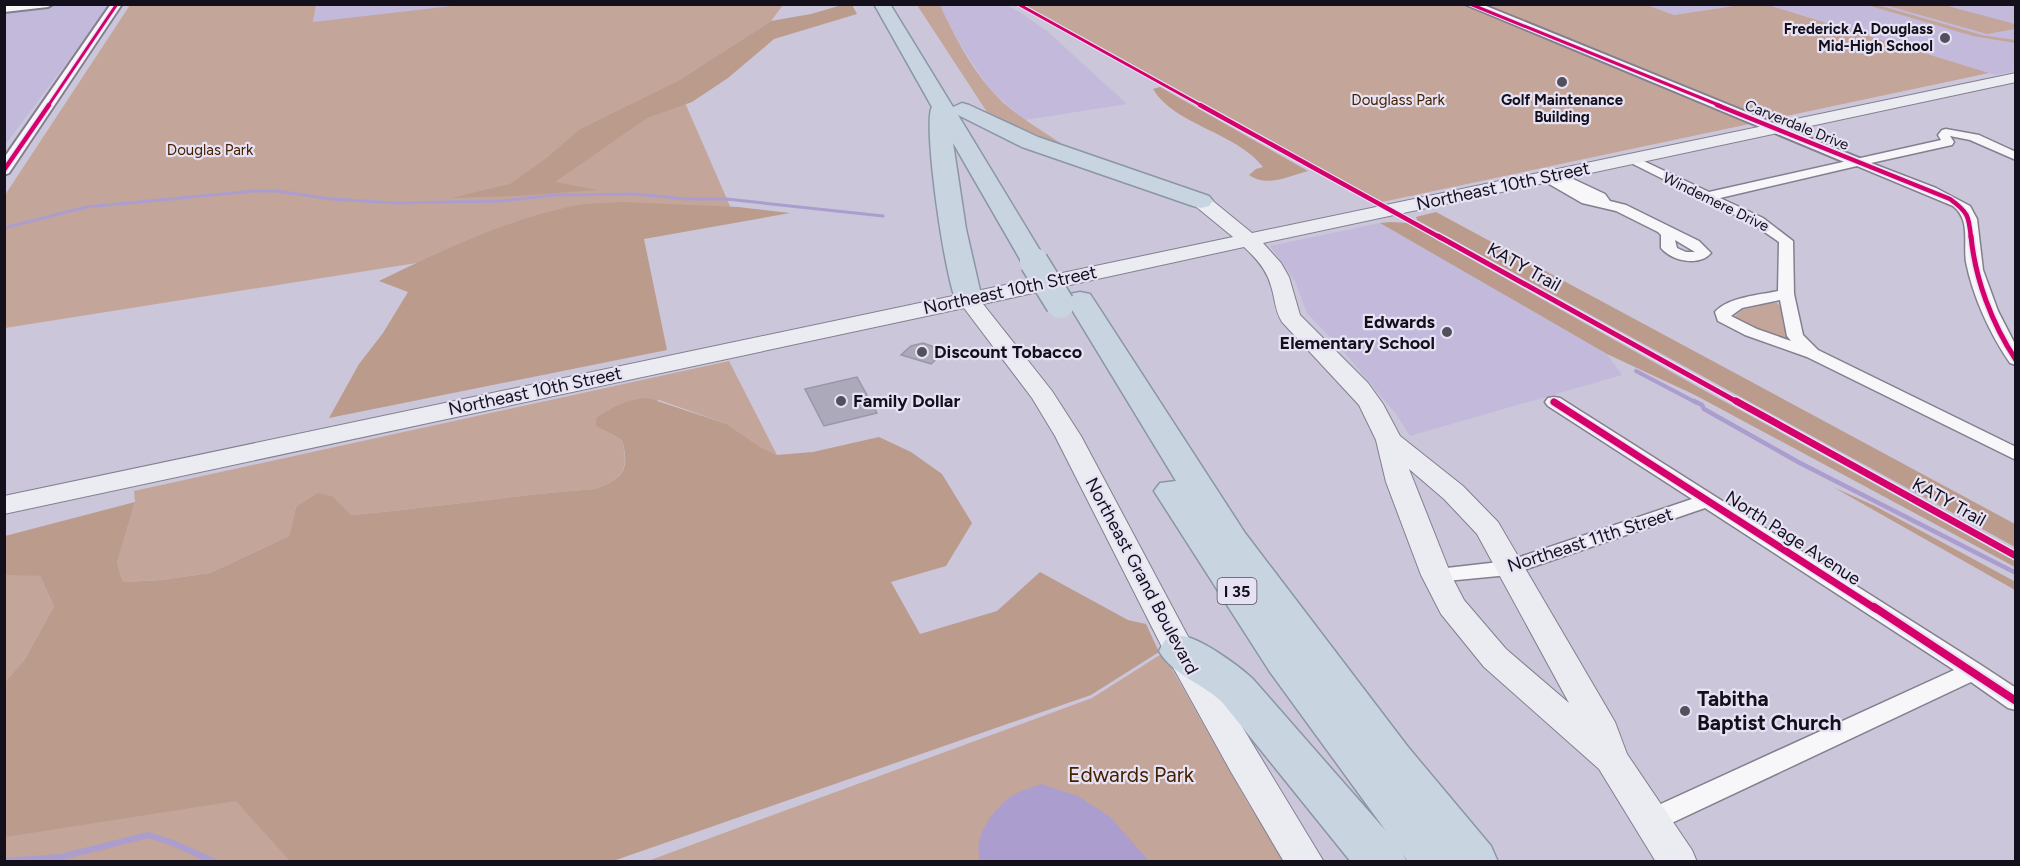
<svg xmlns="http://www.w3.org/2000/svg" width="2020" height="866" font-family="Figtree,sans-serif">
<style>
.built{fill:#c3badb}
.green{fill:#c4a599}
.forest{fill:#bb9b8c}
.water{fill:#ab9dce}
.lines{fill:none;stroke-linecap:round;stroke-linejoin:round}
.stream-far3{stroke:#ab9dce;stroke-width:3}
.stream-far2{stroke:#ab9dce;stroke-width:4}
.stream-far1{stroke:#ab9dce;stroke-width:4.5}
.stream{stroke:#ab9dce;stroke-width:6}
.building{fill:#acaaba;stroke:#9897a7;stroke-width:1.5}
.minor-casing{stroke:#837f8e;stroke-width:3}
.tertiary-casing{stroke:#837f8e;stroke-width:4}
.secondary-casing{stroke:#837f8e;stroke-width:2}
.motorway-casing{stroke:#8a96a7;stroke-width:3}
.minor{fill:#f7f6f9;fill-rule:evenodd}
.tertiary{fill:#f7f6f9;fill-rule:evenodd}
.secondary{fill:#eaecf2;fill-rule:evenodd}
.motorway{fill:#c8d5e0;fill-rule:evenodd}
.motorway-bridge-casing{stroke:#8a96a7;stroke-width:31;stroke-linecap:butt}
.motorway-bridge{stroke:#c8d5e0;stroke-width:28}
.cycleway-far4-casing{stroke:#e6e2f4;stroke-width:5}
.cycleway-far3-casing{stroke:#e6e2f4;stroke-width:7}
.cycleway-far2-casing{stroke:#e6e2f4;stroke-width:8}
.cycleway-far1-casing{stroke:#e6e2f4;stroke-width:10}
.cycleway-casing{stroke:#e6e2f4;stroke-width:12}
.cycleway-far4{stroke:#d6006c;stroke-width:3}
.cycleway-far3{stroke:#d6006c;stroke-width:4.5}
.cycleway-far2{stroke:#d6006c;stroke-width:5}
.cycleway-far1{stroke:#d6006c;stroke-width:7}
.cycleway{stroke:#d6006c;stroke-width:8}
.poi-dot{fill:#53505e;stroke:#e6e2f4;stroke-width:2}
.labels{text-anchor:middle;stroke-width:4.5;stroke-linejoin:round;paint-order:stroke}
.far-poi-label{font-size:15px;font-weight:bold;fill:#13101c;stroke:#e6e2f4;text-anchor:end}
.far-park-label{font-size:15px;fill:#462100;stroke:#e6e2f4}
.far-street-label{font-size:15px;fill:#13101c;stroke:#e6e2f4}
.shield{fill:#e6e2f4;stroke:#524f5d;stroke-width:1.5}
.shield-label{font-size:16px;font-weight:bold;fill:#13101c}
.street-label{font-size:18px;fill:#13101c;stroke:#e6e2f4}
.poi-label{font-size:18px;font-weight:bold;fill:#13101c;stroke:#e6e2f4;text-anchor:start}
.near-poi-label{font-size:21px;font-weight:bold;fill:#13101c;stroke:#e6e2f4;text-anchor:start}
.near-park-label{font-size:21px;fill:#462100;stroke:#e6e2f4}
</style>
<rect width="100%" height="100%" fill="#cbc6da"/>
<!-- built -->
<g class="built">
<path d="M70,5H110L5,145L4,11Z"/>
<path d="M316,5L469,4V5L313,23Z"/>
<path d="M940,5H1006L1021,13L1047,31L1127,104L1025,120L990,90L952,32Z"/>
<path d="M1644,5H1740L1674,15Z"/>
<path d="M1768,5H2015V71L1995,75Z"/>
<path d="M1380,223L1607,354L1622,375L1410,436L1396,414L1344,352L1307,313L1295,281L1270,246Z"/>
</g>
<!-- green -->
<g class="green">
<path d="M469,4L783,5L771,21L676,82L733,213L5,328V195L130,5H316L313,22Z"/>
<path d="M1465,4L1487,14L1498,12L1482,5L1644,4L1674,15L1740,5H1768L1989,73L1382,202L1024,5Z"/>
<path d="M917,5H940C953,34 969,64 990,89C1010,113 1042,130 1068,148L1023,133L987,112Z"/>
<path d="M1867,5H1878L1982,35L2015,40V43L1973,36Z"/>
<path d="M1885,5H1944L2015,24V29L1987,34Z"/>
<path d="M1771,303H1777L1781,307L1783,324L1788,338C1774,339 1740,330 1735,316L1742,310Z"/>
<path d="M729,361L777,455L759,446L727,424L659,400L603,430L622,440C629,469 624,479 595,489C514,495 433,508 351,515L334,497L296,507L289,536L210,573L161,580L123,582L117,563L135,502L134,491Z"/>
<path d="M15,574L40,576L54,606L25,659L5,682V575Z"/>
<path d="M1163,653L1247,802L1286,861L645,862L1092,698Z"/>
<path d="M224,748L404,861L5,862V769Z"/>
</g>
<!-- forest -->
<g class="forest">
<path d="M842,5H852L857,14L774,39L728,78L692,102L647,118L555,182L597,190L515,196L451,198L510,184L548,157L579,130L676,82L771,21L811,14Z"/>
<path d="M1160,87L1308,171C1289,176 1267,188 1249,175L1256,169L1263,167C1236,132 1174,125 1153,89Z"/>
<path d="M622,202L738,207L790,213L644,239L667,350L329,418L359,364L383,333L408,292L379,281C441,251 504,221 572,206C588,203 606,203 622,202Z"/>
<path d="M1436,212L2015,524V547L1417,220L1416,217Z"/>
<path d="M1391,222L1407,223L1698,387L2015,561V567L1695,395L1607,354L1380,223Z"/>
<path d="M648,398L727,424L759,446L777,455L813,452L879,437L911,452L942,474L972,523L946,566L891,582L920,634L997,611L1040,572L1128,620L1146,624L1159,652L1091,695L613,861H290L236,801L5,837V682L25,659L54,606L40,576L5,575V536L135,502L117,563L123,582L161,580L210,573L289,536L296,507L318,493L334,497L351,515C433,508 514,495 595,489C624,479 630,469 622,440L596,426V418C613,407 627,399 648,398Z"/>
<path d="M1833,487L1875,506L2014,581L2015,590Z"/>
</g>
<!-- water -->
<path class="water" d="M1041,784L1078,796L1109,816L1149,861H980C973,837 991,812 1010,797C1019,791 1031,788 1041,784Z"/>
<g class="lines">
<!-- stream-far3 -->
<path class="stream-far3" d="M4,228L86,207L254,191H276L331,199L395,203L501,201L555,195L636,194L686,199H726L883,216"/>
<!-- stream-far2 -->
<path class="stream-far2" d="M1636,371L1697,403"/>
<!-- stream-far1 -->
<path class="stream-far1" d="M1694,401L1702,405L1704,409L1800,463L2016,573"/>
<!-- stream -->
<path class="stream" d="M4,861L61,857L148,835L173,843L215,862"/>
</g>
<!-- building -->
<g class="building">
<path d="M923,343L940,349V356L931,364L901,355L911,346Z"/>
<path d="M857,377L877,413L824,426L805,389Z"/>
</g>
<g class="lines">
<defs>
<g id="minor">
<path d="M1946,129L1979,135L2016,152V160L1970,140L1950,136L1954,142L1952,145L1871,163L1936,188L1970,206L1977,219L1983,270L1998,311L2016,346V365L2010,363C1990,334 1973,297 1966,262C1963,242 1971,220 1953,206L1857,166L1720,198L1763,218L1793,241L1794,294L1803,335L1818,350L2016,447V460L1807,357L1745,335L1718,321L1715,312C1728,297 1760,295 1778,291L1779,242L1753,224L1623,159L1625,156H1633L1709,192L1941,140L1938,135L1942,130ZM1780,300L1787,336L1791,341L1757,329L1731,316L1742,308Z"/>
<path d="M1556,171L1605,194L1610,201L1626,205L1699,241L1711,253C1699,267 1672,261 1661,248V235L1658,232L1616,211L1582,203L1537,177L1543,173L1550,176L1552,172ZM1675,240L1695,252H1686L1677,248Z"/>
<path d="M1554,397L1560,398L1981,665L2016,688V710L2008,708L1971,682L1659,829L1650,832L1641,829L1637,821L1641,813L1954,670L1705,508L1509,575L1436,582L1429,580L1426,575L1429,570L1508,561L1692,499L1548,406L1545,402L1548,398Z"/>
</g>
<g id="tertiary">
<path d="M53,4L48,7L4,12V6Z"/>
<path d="M111,4H122L9,173L4,175V158Z"/>
<path d="M1465,4H1481L1864,160L1867,163L1864,166H1854Z"/>
</g>
<path id="secondary" d="M2016,73V82L1263,243L1281,263L1289,277L1300,315L1368,383L1383,404L1400,436L1463,486L1498,522L1615,722L1627,754L1692,850L1697,862H1656L1599,769L1484,667L1441,614L1421,575L1386,482L1376,440L1359,405L1282,322C1275,311 1275,298 1271,286C1267,270 1256,258 1244,247L983,304L1052,391L1081,436L1192,644L1324,862H1284L1231,772L1164,651L1055,436L1032,398L964,308L4,514V496L1233,237L1194,205L1192,201L1194,197H1208L1252,233ZM1409,469L1444,499L1477,534L1569,703L1506,649L1464,600L1451,575Z"/>
<g id="motorway">
<path d="M874,4H890L953,107L962,103L969,105L1038,137L1209,196L1213,201L1209,206L1201,208L1193,206L1022,147L958,115L1047,262L1043,268L1034,270L1025,268L953,143L966,229L982,299L978,305L968,307L958,305C946,288 922,122 932,107Z"/>
<path d="M1080,292L1090,294L1094,300L1245,533L1408,747L1491,846L1498,862H1408L1403,854L1407,862H1351L1222,702C1203,684 1172,674 1159,651L1165,640C1169,639 1175,636 1179,636C1196,634 1239,666 1252,678L1386,831L1270,672L1154,491L1160,483L1176,481L1066,300L1070,294Z"/>
</g>
</defs>
<!-- minor casing -->
<use href="#minor" class="minor-casing"/>
<!-- tertiary casing -->
<use href="#tertiary" class="tertiary-casing"/>
<!-- secondary casing -->
<use href="#secondary" class="secondary-casing"/>
<!-- motorway casing -->
<use href="#motorway" class="motorway-casing"/>
<!-- minor -->
<use href="#minor" class="minor"/>
<!-- tertiary -->
<use href="#tertiary" class="tertiary"/>
<!-- secondary -->
<use href="#secondary" class="secondary"/>
<!-- motorway -->
<use href="#motorway" class="motorway"/>
<defs>
<path id="motorway-bridge" d="M1034,262L1060,304"/>
</defs>
<!-- motorway-bridge casing -->
<use href="#motorway-bridge" class="motorway-bridge-casing"/>
<!-- motorway-bridge -->
<use href="#motorway-bridge" class="motorway-bridge"/>
<defs>
<g id="cycleway-far4">
<path d="M1018,4L1202,106"/>
<path d="M1470,4L1721,106"/>
<path d="M48,106L117,4"/>
</g>
<g id="cycleway-far3">
<path d="M1200,105L1441,238"/>
<path d="M1717,105L1950,199C1968,212 1969,216 1971,238"/>
<path d="M4,170L49,105"/>
</g>
<g id="cycleway-far2">
<path d="M1438,236L1739,403"/>
<path d="M1971,236C1975,279 1992,324 2016,360"/>
</g>
<g id="cycleway-far1">
<path d="M1736,401L2016,556"/>
<path d="M1554,402L1876,609"/>
</g>
<path id="cycleway" d="M1874,607L2016,701"/>
</defs>
<!-- cycleway-far4 casing -->
<use href="#cycleway-far4" class="cycleway-far4-casing"/>
<!-- cycleway-far3 casing -->
<use href="#cycleway-far3" class="cycleway-far3-casing"/>
<!-- cycleway-far2 casing -->
<use href="#cycleway-far2" class="cycleway-far2-casing"/>
<!-- cycleway-far1 casing -->
<use href="#cycleway-far1" class="cycleway-far1-casing"/>
<!-- cycleway casing -->
<use href="#cycleway" class="cycleway-casing"/>
<!-- cycleway-far4 -->
<use href="#cycleway-far4" class="cycleway-far4"/>
<!-- cycleway-far3 -->
<use href="#cycleway-far3" class="cycleway-far3"/>
<!-- cycleway-far2 -->
<use href="#cycleway-far2" class="cycleway-far2"/>
<!-- cycleway-far1 -->
<use href="#cycleway-far1" class="cycleway-far1"/>
<!-- cycleway -->
<use href="#cycleway" class="cycleway"/>
</g>
<!-- markers -->
<g class="poi-dot">
<circle cx="1945" cy="38" r="6"/>
<circle cx="1562" cy="82" r="6"/>
<circle cx="1447" cy="332" r="6"/>
<circle cx="922" cy="352" r="6"/>
<circle cx="841" cy="401" r="6"/>
<circle cx="1685" cy="711" r="6"/>
</g>
<g class="labels">
<!-- far-poi labels -->
<g class="far-poi-label">
<text x="1933" y="34">Frederick A. Douglass<tspan x="1933" dy="17">Mid-High School</tspan></text>
<text x="1562" y="105" text-anchor="middle">Golf Maintenance<tspan x="1562" dy="17">Building</tspan></text>
</g>
<!-- far-park labels -->
<g class="far-park-label">
<text x="1398" y="105">Douglass Park</text>
<text x="210" y="155">Douglas Park</text>
</g>
<!-- far-street labels -->
<g class="far-street-label">
<text transform="translate(1797 125) rotate(22)" y="5">Carverdale Drive</text>
<text transform="translate(1716 202) rotate(26)" y="5">Windemere Drive</text>
</g>
<!-- shield labels -->
<rect class="shield" x="1217.5" y="578" width="39" height="26" rx="4.5"/>
<g class="shield-label">
<text x="1237" y="597">I 35</text>
</g>
<!-- street labels -->
<g class="street-label">
<text transform="translate(1503 186) rotate(-12)" y="6">Northeast 10th Street</text>
<text transform="translate(1524 267) rotate(29)" y="6">KATY Trail</text>
<text transform="translate(1010 290) rotate(-12)" y="6">Northeast 10th Street</text>
<text transform="translate(535 391) rotate(-12)" y="6">Northeast 10th Street</text>
<text transform="translate(1949 502) rotate(29)" y="6">KATY Trail</text>
<text transform="translate(1793 538) rotate(33)" y="6">North Page Avenue</text>
<text transform="translate(1590 540) rotate(-18)" y="6">Northeast 11th Street</text>
<text transform="translate(1142 576) rotate(62)" y="6">Northeast Grand Boulevard</text>
</g>
<!-- poi labels -->
<g class="poi-label">
<text x="1435" y="328" text-anchor="end">Edwards<tspan x="1435" dy="21">Elementary School</tspan></text>
<text x="934" y="358">Discount Tobacco</text>
<text x="853" y="407">Family Dollar</text>
</g>
<!-- near-poi labels -->
<g class="near-poi-label">
<text x="1697" y="706">Tabitha<tspan x="1697" dy="24">Baptist Church</tspan></text>
</g>
<!-- near-park labels -->
<g class="near-park-label">
<text x="1131" y="782">Edwards Park</text>
</g>
</g>
<!-- border -->
<rect width="2020" height="866" fill="none" stroke="#13101c" stroke-width="12"/>
</svg>
